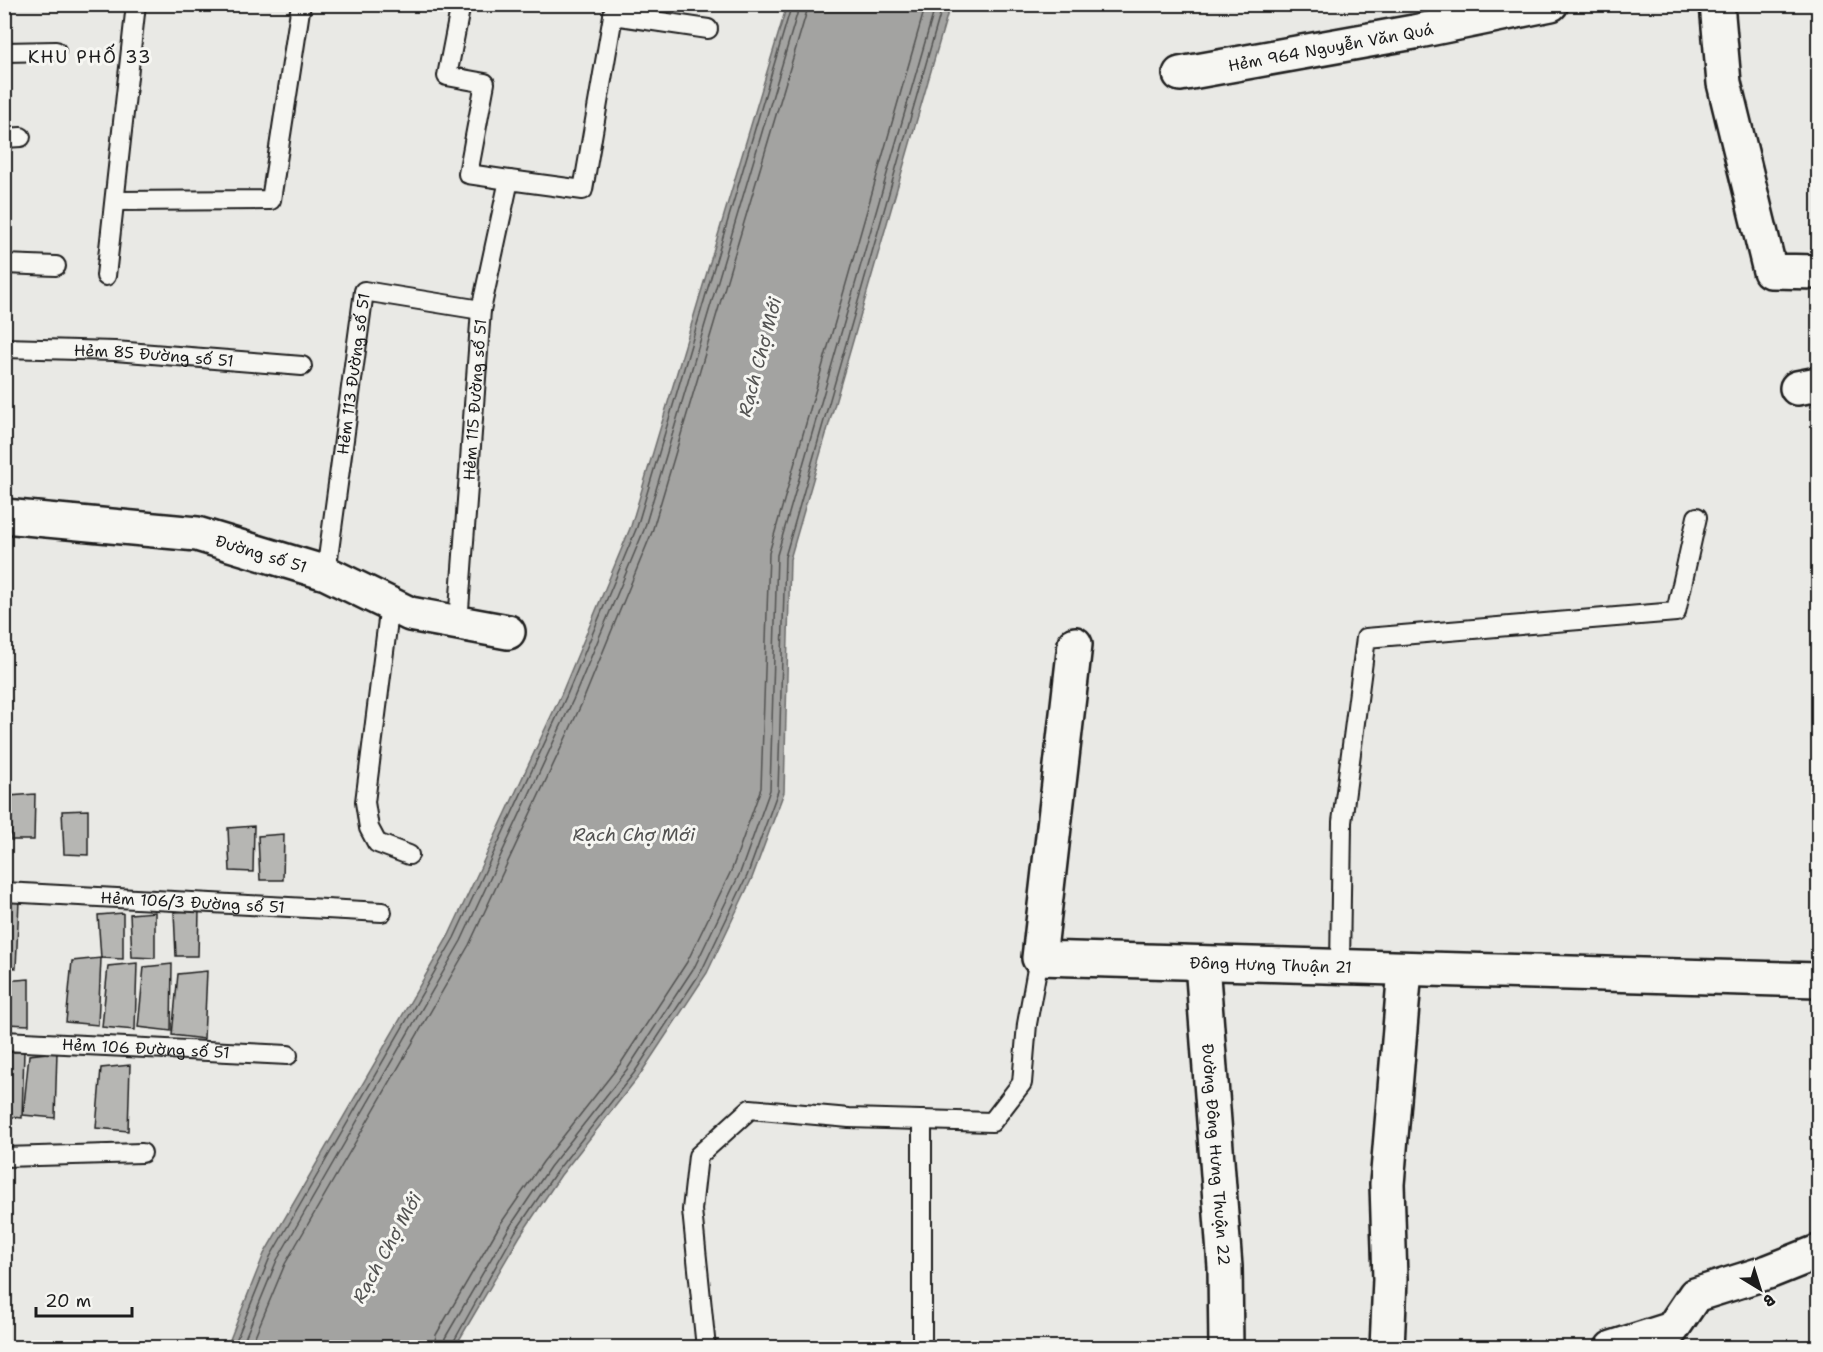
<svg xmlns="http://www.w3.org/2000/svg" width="1823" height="1352" font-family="'Shantell Sans',sans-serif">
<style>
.water{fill:#a3a3a1;stroke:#6d6d6c;stroke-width:1.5}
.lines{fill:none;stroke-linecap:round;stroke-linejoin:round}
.shore{stroke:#525251;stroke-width:1.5}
.building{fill:#b6b6b3;stroke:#1c1c1c;stroke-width:1.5}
.service-casing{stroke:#1c1c1c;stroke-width:22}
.minor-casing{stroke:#1c1c1c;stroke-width:38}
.service{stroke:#f6f6f2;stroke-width:18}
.minor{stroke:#f6f6f2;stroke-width:33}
.labels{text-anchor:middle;stroke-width:6;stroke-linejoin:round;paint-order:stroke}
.street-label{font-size:16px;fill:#1c1c1c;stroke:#f6f6f2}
.neighbourhood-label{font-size:18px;letter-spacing:1.5px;fill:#1c1c1c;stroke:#f6f6f2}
.water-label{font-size:18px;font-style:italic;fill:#525251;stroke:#f6f6f2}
</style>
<rect width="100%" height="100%" fill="#e9e9e5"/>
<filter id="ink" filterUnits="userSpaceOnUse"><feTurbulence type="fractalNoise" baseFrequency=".0167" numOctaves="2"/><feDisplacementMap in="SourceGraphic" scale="12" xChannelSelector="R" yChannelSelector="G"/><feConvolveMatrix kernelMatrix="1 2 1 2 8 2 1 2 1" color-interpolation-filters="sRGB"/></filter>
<g filter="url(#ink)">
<!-- water -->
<path class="water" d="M787,5H950L790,559L784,792L752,878L707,973L639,1076L561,1175L520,1236L455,1347H227L264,1254L449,935L561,695L631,526Z"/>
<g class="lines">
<!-- shore -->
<g class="shore">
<path d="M233,1348L270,1257L454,938L566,697L637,527L792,4"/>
<path d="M241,1348L277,1260L461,941L573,700L644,530L800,4"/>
<path d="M250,1348L285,1264L469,945L582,703L652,532L809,4"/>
<path d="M434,1348L436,1335L501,1223L543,1162L621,1063L687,962L732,869L761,788L769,553L926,4"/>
<path d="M443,1348L445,1338L509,1228L550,1167L628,1068L695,966L740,873L770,790L777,555L936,4"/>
<path d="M450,1348L515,1232L556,1172L634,1073L702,970L747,876L778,791L785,557L943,4"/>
</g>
</g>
<!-- building -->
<g class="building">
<path d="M35,794L34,840H11L9,796Z"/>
<path d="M88,810V855L64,854L62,811Z"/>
<path d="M254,826L253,872L230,871L228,828Z"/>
<path d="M284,834L283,880H260L258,836Z"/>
<path d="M19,901L16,968L4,967V902Z"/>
<path d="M199,910L198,956H176L174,912Z"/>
<path d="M155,912V958L132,957L130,914Z"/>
<path d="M123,913V959L101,958L98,915Z"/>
<path d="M101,958L98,1025L66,1022L72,961Z"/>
<path d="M137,963L135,1030L102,1027L108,966Z"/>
<path d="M172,964L171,1031L138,1027L144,967Z"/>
<path d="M207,971L204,1039L172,1035L178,974Z"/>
<path d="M29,979V1025L6,1024L4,981Z"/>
<path d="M24,1051L22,1118L4,1116V1053Z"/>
<path d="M57,1052L55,1118L23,1115L29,1055Z"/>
<path d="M130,1065L128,1131L96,1128L101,1068Z"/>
</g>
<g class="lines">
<defs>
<g id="service">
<path d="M461,4L447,76L485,83L468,174L509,180"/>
<path d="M613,15L708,29"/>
<path d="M4,52L56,51"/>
<path d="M4,138L21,137"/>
<path d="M116,201L271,200L301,4"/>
<path d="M4,264L56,266"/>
<path d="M106,276L136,4"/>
<path id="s1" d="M4,348L115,351L302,366"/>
<path id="s2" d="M326,573L364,291L481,310"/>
<path d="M390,604L365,802L369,828L377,843L409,855"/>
<path id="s3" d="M458,623L481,310L509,180L583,190L615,4"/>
<path id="s4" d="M4,892L382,912"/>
<path d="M1340,967L1342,822L1366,638L1676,612L1697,517"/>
<path id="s5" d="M4,1041L288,1055"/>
<path d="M4,1157L142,1153"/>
<path d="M706,1348L692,1210L698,1156L750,1109L849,1118L992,1122L1022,1083L1027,1024L1039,958"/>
<path d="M922,1348V1120"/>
</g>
<g id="minor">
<path d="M1717,4L1724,83L1770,271L1818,272"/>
<path id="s6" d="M1180,74L1414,32L1551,4"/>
<path d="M1797,388L1818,384"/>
<path id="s7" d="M4,516L197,534L326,573L410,614L508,632"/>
<path id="s8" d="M1075,644L1039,958L1818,980"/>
<path id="s9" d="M1202,963L1225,1267L1226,1348"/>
<path d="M1387,1348L1390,1279L1387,1184L1405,969"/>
<path d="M1612,1348L1672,1329L1695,1295L1768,1272L1818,1252"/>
</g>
</defs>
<!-- service casing -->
<use href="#service" class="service-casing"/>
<!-- minor casing -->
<use href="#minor" class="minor-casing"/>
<!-- service -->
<use href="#service" class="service"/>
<!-- minor -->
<use href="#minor" class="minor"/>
</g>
</g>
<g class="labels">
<!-- street labels -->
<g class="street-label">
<text dy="6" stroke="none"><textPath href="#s6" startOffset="153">Hẻm 964 Nguyễn Văn Quá</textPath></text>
<text dy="6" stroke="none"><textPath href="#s1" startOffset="150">Hẻm 85 Đường số 51</textPath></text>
<text dy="6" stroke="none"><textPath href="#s2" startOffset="201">Hẻm 113 Đường số 51</textPath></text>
<text dy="6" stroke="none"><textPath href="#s3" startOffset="224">Hẻm 115 Đường số 51</textPath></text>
<text dy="6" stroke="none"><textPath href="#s7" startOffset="261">Đường số 51</textPath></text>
<text dy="6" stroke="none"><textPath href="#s4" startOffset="189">Hẻm 106/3 Đường số 51</textPath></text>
<text dy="6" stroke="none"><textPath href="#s8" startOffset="548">Đông Hưng Thuận 21</textPath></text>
<text dy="6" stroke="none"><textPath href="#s5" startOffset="142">Hẻm 106 Đường số 51</textPath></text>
<text dy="6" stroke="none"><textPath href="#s9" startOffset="192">Đường Đông Hưng Thuận 22</textPath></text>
</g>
<!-- neighbourhood labels -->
<g class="neighbourhood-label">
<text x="90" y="63">KHU PHỐ 33</text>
</g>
<!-- water labels -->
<g class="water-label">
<text transform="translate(760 357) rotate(-75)" y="6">Rạch Chợ Mới</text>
<text x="634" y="841">Rạch Chợ Mới</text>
<text transform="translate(387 1248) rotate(-61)" y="6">Rạch Chợ Mới</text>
</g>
</g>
<!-- margin -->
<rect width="1823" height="1352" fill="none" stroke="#f6f6f2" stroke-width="24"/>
<rect x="12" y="12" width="1799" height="1328" fill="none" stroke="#1c1c1c" stroke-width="2" filter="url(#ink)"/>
<!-- north arrow -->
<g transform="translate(1760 1289) rotate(142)" stroke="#f6f6f2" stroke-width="4.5" paint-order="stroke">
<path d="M0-4.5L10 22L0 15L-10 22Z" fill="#1c1c1c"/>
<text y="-9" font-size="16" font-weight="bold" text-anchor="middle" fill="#1c1c1c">B</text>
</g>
<!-- scale -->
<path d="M36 1307v9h96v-9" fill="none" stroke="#1c1c1c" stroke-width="3"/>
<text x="45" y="1307" font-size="18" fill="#1c1c1c" stroke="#f6f6f2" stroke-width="4.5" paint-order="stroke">20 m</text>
</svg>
